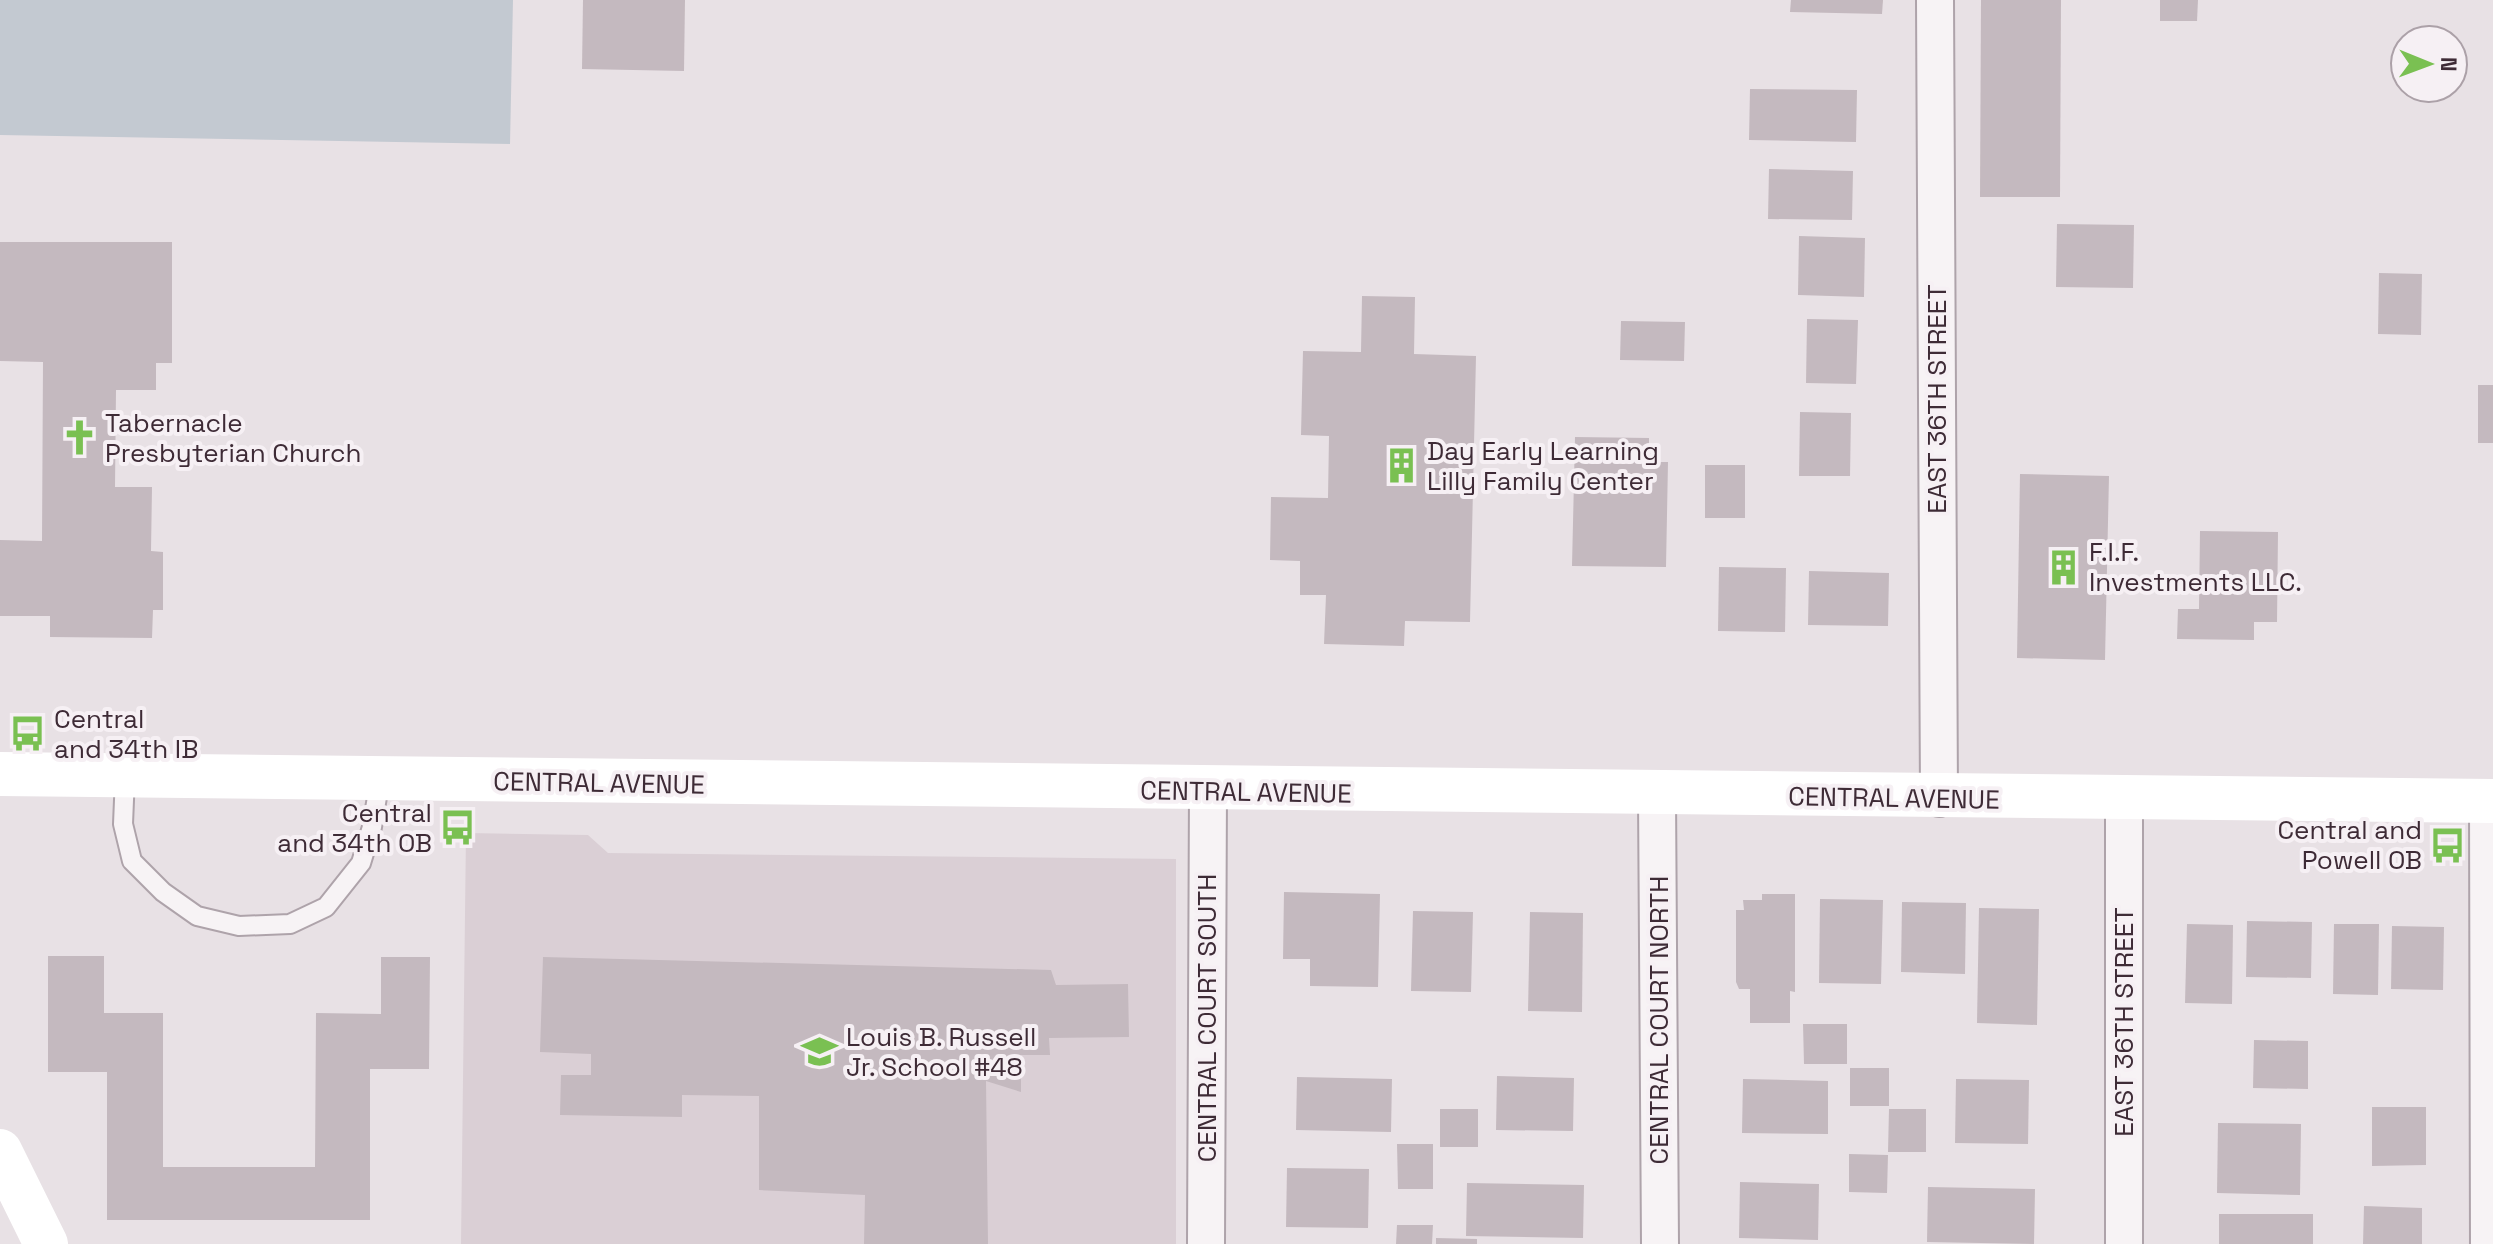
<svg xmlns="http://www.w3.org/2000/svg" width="2493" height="1244" font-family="'Space Grotesk',sans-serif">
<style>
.built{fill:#dacfd5}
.green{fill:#c3c9d1}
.building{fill:#c4b9bf}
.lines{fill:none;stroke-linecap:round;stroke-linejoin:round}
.lane-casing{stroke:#aea3aa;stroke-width:22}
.street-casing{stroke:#aea3aa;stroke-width:40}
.lane{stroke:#f7f3f5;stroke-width:18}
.street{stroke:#f7f3f5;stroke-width:36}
.secondary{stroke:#fff;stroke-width:44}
.labels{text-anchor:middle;stroke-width:8;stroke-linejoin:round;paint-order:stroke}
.street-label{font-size:26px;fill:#3e2b36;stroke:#f6f0f4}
.poi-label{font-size:26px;fill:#3e2b36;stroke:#f6f0f4;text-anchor:start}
</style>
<rect width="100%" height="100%" fill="#e8e1e5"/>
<!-- built -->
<path class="built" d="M466,833L588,835L608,853L1176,859V1244H461Z"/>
<!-- green -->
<path class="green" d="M0,0H513L510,144L0,135Z"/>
<!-- building -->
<g class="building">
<path d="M583,0H685L684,71L582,69Z"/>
<path d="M1791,0H1883L1882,14L1790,12Z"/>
<path d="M1981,0H2061L2060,197H1980Z"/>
<path d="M2160,0H2198L2197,21H2160Z"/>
<path d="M1750,89L1857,90L1856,142L1749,140Z"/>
<path d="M1769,169L1853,171L1852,220L1768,219Z"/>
<path d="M2057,224L2134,225L2133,288L2056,287Z"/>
<path d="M1799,236L1865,238L1864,297L1798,295Z"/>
<path d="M0,242H172V363H156V390H116L115,487H152L151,551L163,552V610H153L152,638L50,637V616H0V540L42,541L43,362L0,361Z"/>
<path d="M2379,273L2422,274L2421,335L2378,334Z"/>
<path d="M1362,296L1415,297L1414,354L1476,356L1470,622L1405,621L1404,646L1324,644L1326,595H1300V561L1270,560L1271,497L1328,498L1329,436L1301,435L1303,351L1361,352Z"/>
<path d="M1807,319L1858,320L1856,384L1806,383Z"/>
<path d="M1621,321L1685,322L1684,361L1620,360Z"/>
<rect x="2478" y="385" width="15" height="58"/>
<path d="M1800,412L1851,413L1850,476H1799Z"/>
<path d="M1575,437L1649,438V462H1668L1666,567L1572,566Z"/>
<rect x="1705" y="465" width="40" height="53"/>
<path d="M2020,474L2109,476L2105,660L2017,658Z"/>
<path d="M2200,531L2278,532L2277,622H2254V640L2177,639L2178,609H2199Z"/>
<path d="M1719,567L1786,568L1785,632L1718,631Z"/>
<path d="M1809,571L1889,573L1888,626L1808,625Z"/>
<path d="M1284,892L1380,894L1378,987L1310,986V959H1283Z"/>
<path d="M1762,894H1795V992L1790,991V1023H1750V989H1739L1736,982V910H1744L1743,900H1762Z"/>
<path d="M1820,899L1883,900L1881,984L1819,983Z"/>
<path d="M1902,902L1966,903L1965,974L1901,972Z"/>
<path d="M1979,908L2039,909L2037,1025L1977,1023Z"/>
<path d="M1413,911L1473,912L1471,992L1411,991Z"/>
<path d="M1530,912L1583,913L1582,1012L1528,1011Z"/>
<path d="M2247,921L2312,922L2311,978L2246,977Z"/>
<path d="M2187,924L2233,925L2232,1004L2185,1003Z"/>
<path d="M2334,924H2379L2378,995L2333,994Z"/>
<path d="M2392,926L2444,927L2443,990L2391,989Z"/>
<path d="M48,956H104V1013H163V1167H315L316,1013L381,1014V957H430L429,1069H370V1220H107V1072H48Z"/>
<path d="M543,957L1051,970L1056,985L1128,984L1129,1037L1049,1038L1050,1055H1021V1092L986,1081L988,1244H864L865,1195L759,1190V1096L682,1095V1117L560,1115L561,1075H591V1054L540,1052Z"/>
<path d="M1803,1024H1847V1064H1804Z"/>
<path d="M2254,1040L2308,1041V1089L2253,1088Z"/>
<rect x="1850" y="1068" width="39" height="38"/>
<path d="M1497,1076L1574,1078L1573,1131L1496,1130Z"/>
<path d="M1297,1077L1392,1079L1391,1132L1296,1130Z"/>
<path d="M1743,1079L1828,1081V1134L1742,1133Z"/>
<path d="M1956,1079L2029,1080L2028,1144L1955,1143Z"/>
<path d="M2372,1107H2426V1165L2372,1166Z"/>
<rect x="1440" y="1109" width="38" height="38"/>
<path d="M1889,1109H1926V1152H1888Z"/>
<path d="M2218,1123L2301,1124L2300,1195L2217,1193Z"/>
<path d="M1397,1144H1433V1189H1398Z"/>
<path d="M1849,1154L1888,1155L1887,1193L1849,1192Z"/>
<path d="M1287,1168L1369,1169L1368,1228L1286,1227Z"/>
<path d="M1740,1182L1819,1184L1818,1240L1739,1238Z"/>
<path d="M1467,1183L1584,1185L1583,1238L1466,1236Z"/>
<path d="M1928,1187L2035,1189L2034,1244L1927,1242Z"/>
<path d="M2364,1206L2422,1208V1244H2363Z"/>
<rect x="2219" y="1214" width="94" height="30"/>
<path d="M1397,1225H1433L1432,1244H1396Z"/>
<path d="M1436,1238L1477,1239V1244H1436Z"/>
</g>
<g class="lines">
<defs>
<path id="lane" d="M125,776L123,824L132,861L163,892L197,916L239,926L290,924L326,907L361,863L372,827L380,779"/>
<g id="street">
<path d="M1935,0L1939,798"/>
<path d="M1657,796L1660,1244"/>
<path d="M2124,801V1244"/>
<path d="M2488,801L2489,1244"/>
<path d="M1206,1244L1208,791"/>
</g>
</defs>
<!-- lane casing -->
<use href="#lane" class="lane-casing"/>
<!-- street casing -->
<use href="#street" class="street-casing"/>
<!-- lane -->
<use href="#lane" class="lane"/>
<!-- street -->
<use href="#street" class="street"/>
<!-- secondary -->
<g class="secondary">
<path d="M0,774C831,787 1662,799 2493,801"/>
<path d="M0,1151L46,1244"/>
</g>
</g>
<!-- icons -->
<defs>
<symbol id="church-bare" viewBox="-9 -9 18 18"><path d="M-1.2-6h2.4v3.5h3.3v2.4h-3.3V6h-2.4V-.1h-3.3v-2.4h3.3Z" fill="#7ac052" stroke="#f6f0f4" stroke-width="2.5" paint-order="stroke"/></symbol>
<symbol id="building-bare" viewBox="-9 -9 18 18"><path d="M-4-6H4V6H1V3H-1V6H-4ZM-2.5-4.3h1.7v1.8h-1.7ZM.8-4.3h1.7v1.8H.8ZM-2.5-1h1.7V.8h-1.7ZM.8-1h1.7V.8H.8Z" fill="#7ac052" stroke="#f6f0f4" stroke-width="2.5" paint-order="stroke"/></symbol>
<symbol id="bus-bare" viewBox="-9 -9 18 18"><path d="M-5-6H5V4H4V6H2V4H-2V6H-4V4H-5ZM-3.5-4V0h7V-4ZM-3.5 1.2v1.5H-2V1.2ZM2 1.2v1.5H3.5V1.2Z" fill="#7ac052" stroke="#f6f0f4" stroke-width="2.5" paint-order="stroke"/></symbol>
<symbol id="school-bare" viewBox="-9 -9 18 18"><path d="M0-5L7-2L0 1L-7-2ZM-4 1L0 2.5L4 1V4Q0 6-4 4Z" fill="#7ac052" stroke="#f6f0f4" stroke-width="2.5" paint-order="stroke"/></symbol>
</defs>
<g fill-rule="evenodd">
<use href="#church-bare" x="54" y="412" width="51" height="51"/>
<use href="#building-bare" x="1376" y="440" width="51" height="51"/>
<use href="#building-bare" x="2038" y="542" width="51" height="51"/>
<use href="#bus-bare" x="2" y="708" width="51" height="51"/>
<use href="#bus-bare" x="432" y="802" width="51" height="51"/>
<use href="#bus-bare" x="2422" y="820" width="51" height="51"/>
<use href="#school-bare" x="794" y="1026" width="51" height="51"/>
</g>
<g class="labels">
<!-- street labels -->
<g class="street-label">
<text transform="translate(1937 399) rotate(-90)" y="9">EAST 36TH STREET</text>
<text transform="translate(599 783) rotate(1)" y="9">CENTRAL AVENUE</text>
<text transform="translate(1246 792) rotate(1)" y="9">CENTRAL AVENUE</text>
<text transform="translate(1894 798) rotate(1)" y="9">CENTRAL AVENUE</text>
<text transform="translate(1207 1018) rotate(-90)" y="9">CENTRAL COURT SOUTH</text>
<text transform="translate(1659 1020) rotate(-90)" y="9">CENTRAL COURT NORTH</text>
<text transform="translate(2124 1022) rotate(-90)" y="9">EAST 36TH STREET</text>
</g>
<!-- poi labels -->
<g class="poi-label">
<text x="105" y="432">Tabernacle<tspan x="105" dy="30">Presbyterian Church</tspan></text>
<text x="1427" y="460">Day Early Learning<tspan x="1427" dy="30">Lilly Family Center</tspan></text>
<text x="2089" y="561">F.I.F.<tspan x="2089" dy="30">Investments LLC.</tspan></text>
<text x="54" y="728">Central<tspan x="54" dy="30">and 34th IB</tspan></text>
<text x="432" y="822" text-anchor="end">Central<tspan x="432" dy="30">and 34th OB</tspan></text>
<text x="2422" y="839" text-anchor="end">Central and<tspan x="2422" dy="30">Powell OB</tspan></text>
<text x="846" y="1046">Louis B. Russell<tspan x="846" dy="30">Jr. School #48</tspan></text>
</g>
</g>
<!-- north arrow -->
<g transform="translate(2429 64) rotate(91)"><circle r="38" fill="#f6f0f4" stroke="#aca1a8" stroke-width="2"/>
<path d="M0-6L14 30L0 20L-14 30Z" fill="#7ac052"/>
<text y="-12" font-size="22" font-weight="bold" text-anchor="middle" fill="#3e2b36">N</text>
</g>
</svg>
